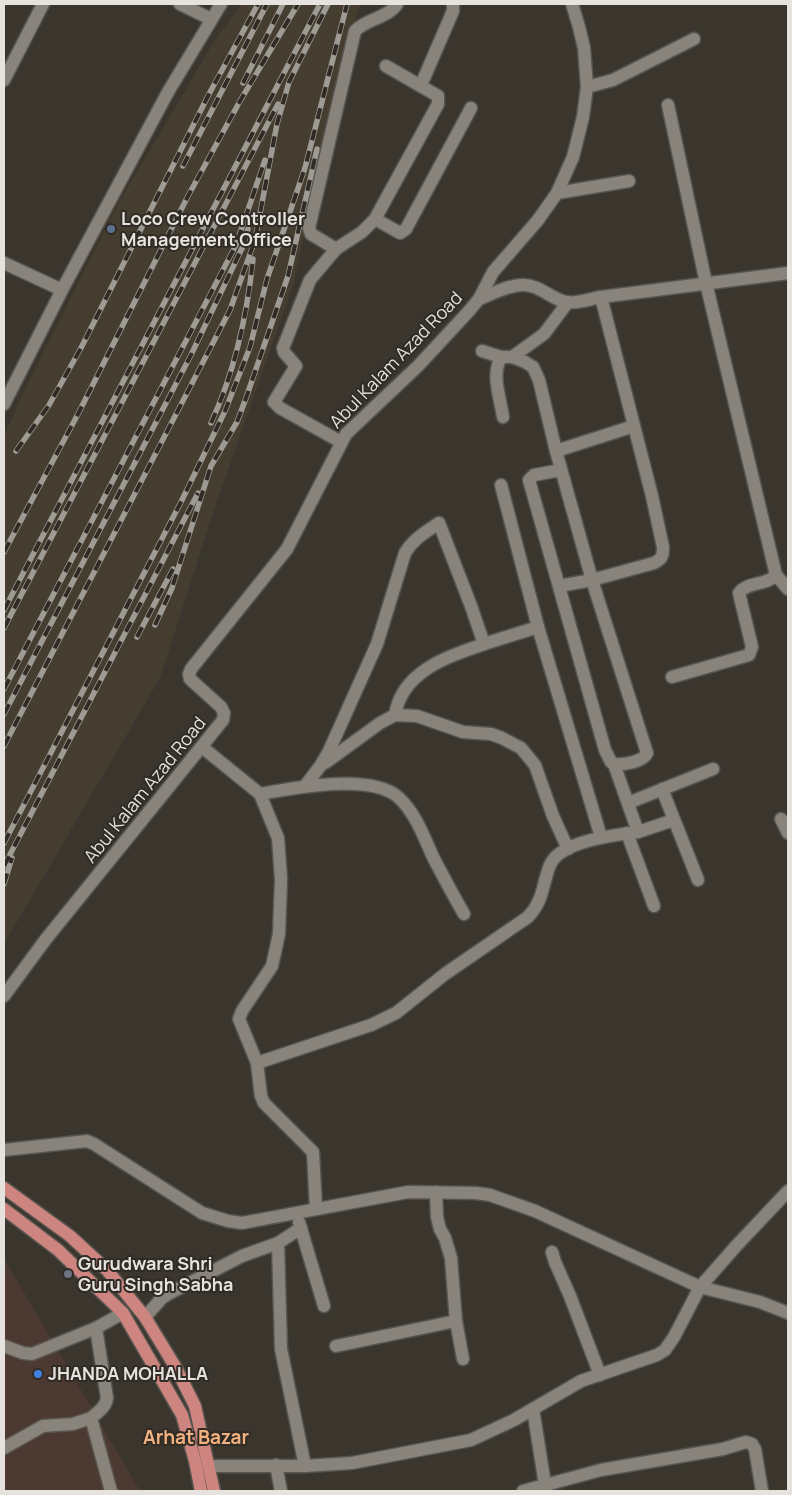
<svg xmlns="http://www.w3.org/2000/svg" width="792" height="1495" font-family="Manrope,sans-serif">
<style>
.commercial{fill:#4c3931}
.built{fill:#453e30}
.lines{fill:none;stroke-linecap:round;stroke-linejoin:round}
.minor-casing{stroke:#58544e;stroke-width:15}
.tertiary-casing{stroke:#58544e;stroke-width:15}
.primary-casing{stroke:#58544e;stroke-width:15}
.minor{stroke:#88837b;stroke-width:12}
.tertiary{stroke:#88837b;stroke-width:12}
.primary{stroke:#ce8580;stroke-width:12}
.rail-casing{stroke:#9e9b95;stroke-width:5.5}
.rail{stroke:#302b24;stroke-width:4;stroke-dasharray:11;stroke-linecap:butt}
.service-dot{fill:#5c6f8a;stroke:#302b24;stroke-width:2}
.worship-dot{fill:#6b7280;stroke:#302b24;stroke-width:2}
.shop-dot{fill:#3f7fe0;stroke:#302b24;stroke-width:2}
.labels{text-anchor:middle;stroke-width:4;stroke-linejoin:round;paint-order:stroke}
.poi-label{font-size:18px;font-weight:bold;fill:#e6e3de;stroke:#302b24;text-anchor:start}
.street-label{font-size:18px;fill:#e6e3de;stroke:#302b24}
.neighbourhood-label{font-size:19px;font-weight:bold;fill:#f3b180;stroke:#302b24}
</style>
<rect width="100%" height="100%" fill="#3a362e"/>
<!-- commercial -->
<path class="commercial" d="M4,1258L140,1491H4Z"/>
<!-- built -->
<path class="built" d="M241,4H360L339,70L294,282L214,510L160,678L4,944V436L24,391L117,206L213,43Z"/>
<g class="lines">
<defs>
<g id="minor">
<path d="M180,4L211,19"/>
<path d="M4,80L43,4"/>
<path d="M421,85L453,11V4"/>
<path d="M587,87L613,80L694,39"/>
<path d="M668,105L706,283L776,575C766,586 748,581 739,593L752,647L749,655L672,677"/>
<path d="M557,193L629,181"/>
<path d="M375,219L400,233L406,229L471,108"/>
<path d="M336,249L362,232L375,219L438,104V96L386,66"/>
<path d="M62,290L168,92L221,4"/>
<path d="M479,299C492,294 508,285 523,285C540,285 551,299 566,302C577,304 590,299 601,297L788,273"/>
<path d="M482,351L501,357H512L525,362L533,367L539,380L556,451L592,580L647,753C643,762 623,765 614,764L611,762L605,750L529,480L534,475L561,470"/>
<path d="M501,357C491,376 500,396 503,417"/>
<path d="M512,357L544,334L568,302"/>
<path d="M341,442L280,408L274,402L296,366L284,352L283,348L310,280L336,249L311,234L309,228L355,31C367,18 387,19 397,4"/>
<path d="M556,451L634,426"/>
<path d="M501,485L538,627L601,837"/>
<path d="M776,575L788,589"/>
<path d="M559,586L592,580L654,563C662,559 663,556 663,547L652,496L601,297"/>
<path d="M484,644L538,627"/>
<path d="M202,747L260,794L278,838L281,879L279,934L272,966L242,1011L239,1019L257,1063L261,1096L264,1103L313,1152L316,1209"/>
<path d="M325,763L380,723L395,715L417,716L463,732L491,734L502,738L521,748L535,765L553,816L568,849"/>
<path d="M305,786L321,765L329,751L377,644L405,553C413,539 426,532 439,523L471,606L484,644C447,657 402,671 395,715"/>
<path d="M662,789L698,880"/>
<path d="M260,794C294,788 370,773 398,797C415,812 424,837 433,857C443,876 453,895 464,914"/>
<path d="M628,803L713,769"/>
<path d="M781,819L788,833"/>
<path d="M638,832L674,820"/>
<path d="M627,833L654,906"/>
<path d="M4,996L46,939L223,720L224,713L221,707L190,679L189,674L191,669L287,549L346,434L418,366L469,311L479,299L493,272L538,220L557,193L573,157L583,117L587,87L584,48L579,27L572,4"/>
<path d="M257,1063L371,1025L396,1013L445,974L528,917C544,900 542,885 550,865C560,841 615,835 638,832L614,764"/>
<path d="M4,1150L87,1141L94,1144L202,1213L228,1221L242,1223L408,1192L476,1193L490,1195L535,1211L700,1287L760,1302L788,1313"/>
<path d="M436,1192L437,1217L440,1229L445,1238L451,1258L456,1321L463,1359"/>
<path d="M299,1222L324,1306"/>
<path d="M301,1228L278,1243L281,1349L305,1466"/>
<path d="M552,1252L555,1262L570,1296L600,1375"/>
<path d="M145,1317L162,1298L170,1293L242,1256L278,1243"/>
<path d="M4,1346L23,1353L32,1354L96,1328"/>
<path d="M336,1346L456,1321"/>
<path d="M533,1409L546,1491"/>
<path d="M4,1448L43,1426L73,1424L91,1418"/>
<path d="M276,1465L281,1491"/>
<path d="M209,1466H305L352,1463L471,1440L514,1420L581,1381L657,1355L665,1350L674,1337L700,1287L737,1245L788,1191"/>
<path d="M111,1491L91,1418C98,1412 106,1407 107,1398L96,1328L123,1313"/>
<path d="M523,1491L601,1470L723,1449L746,1442L752,1444L755,1449L762,1491"/>
</g>
<path id="tertiary" d="M4,263L62,290L4,404"/>
<g id="primary">
<path d="M4,1188L70,1236L107,1270L145,1317L176,1368L195,1406L214,1491"/>
<path d="M4,1209L58,1250L123,1313L182,1415L195,1461L201,1491"/>
</g>
</defs>
<!-- minor casing -->
<use href="#minor" class="minor-casing"/>
<!-- tertiary casing -->
<use href="#tertiary" class="tertiary-casing"/>
<!-- primary casing -->
<use href="#primary" class="primary-casing"/>
<!-- minor -->
<use href="#minor" class="minor"/>
<!-- tertiary -->
<use href="#tertiary" class="tertiary"/>
<!-- primary -->
<use href="#primary" class="primary"/>
<defs>
<g id="rail">
<path d="M243,83L283,4"/>
<path d="M183,166L267,4"/>
<path d="M211,423C235,371 247,316 253,259"/>
<path d="M16,451L49,405L81,348L209,94L258,4"/>
<path d="M4,552L78,414L188,196L240,101L298,4"/>
<path d="M4,610L320,4"/>
<path d="M155,625L172,588L211,466L237,422L246,398L288,276L317,149"/>
<path d="M4,628L278,104"/>
<path d="M137,637L173,569"/>
<path d="M4,689L236,245L265,160"/>
<path d="M4,714L191,355L244,244L248,229"/>
<path d="M4,746L230,310L255,240L277,124L289,82L328,4"/>
<path d="M4,843L181,502L225,411L250,347L267,279L305,168L347,4"/>
<path d="M4,866L198,493"/>
<path d="M4,884L12,858"/>
</g>
</defs>
<!-- rail casing -->
<use href="#rail" class="rail-casing"/>
<!-- rail -->
<use href="#rail" class="rail"/>
</g>
<!-- markers -->
<circle class="service-dot" cx="111" cy="229" r="5"/>
<circle class="worship-dot" cx="68" cy="1274" r="5"/>
<circle class="shop-dot" cx="38" cy="1374" r="5"/>
<g class="labels">
<!-- poi labels -->
<g class="poi-label">
<text x="121" y="225">Loco Crew Controller<tspan x="121" dy="21">Management Office</tspan></text>
<text x="78" y="1270">Gurudwara Shri<tspan x="78" dy="21">Guru Singh Sabha</tspan></text>
<text x="48" y="1380">JHANDA MOHALLA</text>
</g>
<!-- street labels -->
<g class="street-label">
<text transform="translate(396 360) rotate(-46)" y="6">Abul Kalam Azad Road</text>
<text transform="translate(145 790) rotate(-51)" y="6">Abul Kalam Azad Road</text>
</g>
<!-- neighbourhood labels -->
<g class="neighbourhood-label">
<text x="196" y="1444">Arhat Bazar</text>
</g>
</g>
<!-- border -->
<rect width="792" height="1495" fill="none" stroke="#e6e3de" stroke-width="10"/>
</svg>
